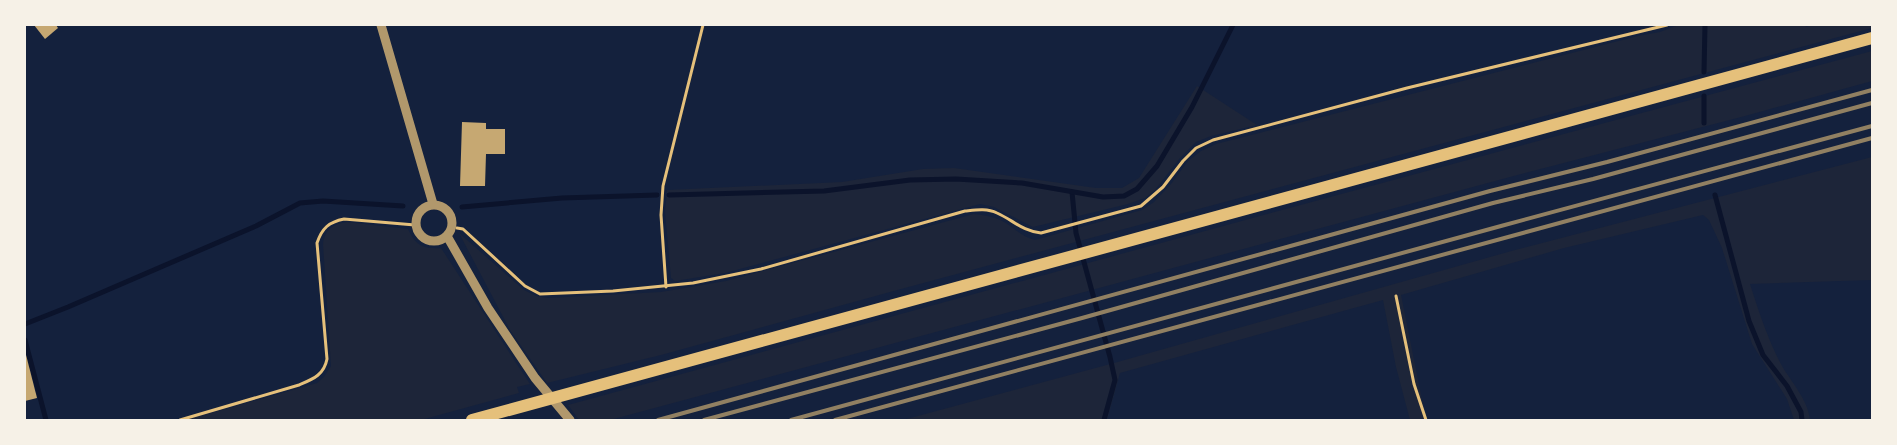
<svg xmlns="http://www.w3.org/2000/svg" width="1897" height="445" font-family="Spectral,serif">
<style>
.green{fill:#1d2539}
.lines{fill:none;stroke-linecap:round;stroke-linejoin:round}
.stream{stroke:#0b132b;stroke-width:5}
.building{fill:#c6a872}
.path{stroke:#e5c07b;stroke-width:3}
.tertiary{stroke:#b1986c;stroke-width:9}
.primary{stroke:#e5c07b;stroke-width:12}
.rail{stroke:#918062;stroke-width:4}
</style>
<rect width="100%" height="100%" fill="#14213d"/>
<!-- green -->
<g class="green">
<path d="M1678,25H1805L1806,27L1814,25H1872V28L901,289L661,355L547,383L510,330L459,233L524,290L536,296L548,298L661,292L726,281L974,214C985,215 996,217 1006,223C1016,230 1023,237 1035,240L1142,210L1154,202L1171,184L1188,161L1201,151L1216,144L1638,36L1660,32Z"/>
<path d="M1872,51V81L1745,116L1510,177L610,420H579L568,405L1260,216Z"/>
<path d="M1197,86L1257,125L1211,136L1196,142L1180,158L1155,190L1145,198L1128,204L1033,227L994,207L980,204L725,273L675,281L671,278L665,212L667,190L842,182L923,169L954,168L1096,188H1122L1139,178Z"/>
<path d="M1872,157V280L1750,284C1759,312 1768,340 1782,366C1792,383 1808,400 1810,420H1794L1787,399L1752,344L1722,248L1709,220L1703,215L1564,248L1401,295L1426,420H1410L1396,367L1383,300L1120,373L1107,420H903L1114,363L1515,250Z"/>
<path d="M347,222L408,229C416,246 423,249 441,248L530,384L517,387L519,393L421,420H187L317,383L324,377L331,366L323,244C325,229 333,224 347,222Z"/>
</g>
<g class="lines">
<!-- stream -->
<g class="stream">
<path d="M1704,72L1705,25"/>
<path d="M1704,123V96"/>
<path d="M1072,192L1076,233L1110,357L1115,380L1104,420"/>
<path d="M669,195L824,191L910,180L956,179L1022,183L1103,197L1124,196L1137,189L1157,166L1192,107L1233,25"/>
<path d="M1715,195L1749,321L1763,355L1787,386L1801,412L1802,420"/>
<path d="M462,207L562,198L657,195"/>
<path d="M25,324L68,307L256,226L300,203L323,201L403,206"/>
<path d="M25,340L46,420"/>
</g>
</g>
<!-- building -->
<g class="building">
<path d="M34,25H56L58,28L45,39Z"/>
<path d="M462,122L486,123V129H505V154H486L485,186H460Z"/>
<path d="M25,351L37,398L25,401Z"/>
</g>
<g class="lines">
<!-- path -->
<g class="path">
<path d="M457,228L463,229L525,286L540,294L613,291L693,283L761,269L965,211C975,210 987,208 997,213C1013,220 1022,231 1041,233L1141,206L1163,187L1183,161L1196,148L1213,140L1407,88L1667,25"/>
<path d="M666,287L661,215L663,186L703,25"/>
<path d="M1396,296L1414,384L1426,420"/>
<path d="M180,420L299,385C313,379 324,375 327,359L317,243C322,228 329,222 344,219L415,225"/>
</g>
<!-- tertiary -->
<g class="tertiary">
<path d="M381,25L433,204"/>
<circle cx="434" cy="223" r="18"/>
<path d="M447,236L488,308L535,378L570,420"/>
</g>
<!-- primary -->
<path class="primary" d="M472,420L1872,38"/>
<!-- rail -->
<g class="rail">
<path d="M658,420L1490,191L1607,162L1872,90"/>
<path d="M704,420L1082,318L1493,203L1593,179L1872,103"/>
<path d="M791,420L1501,226L1872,126"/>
<path d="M835,420L1872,138"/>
</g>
</g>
<!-- border -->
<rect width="1897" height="445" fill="none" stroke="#f6f1e7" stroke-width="52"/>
</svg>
